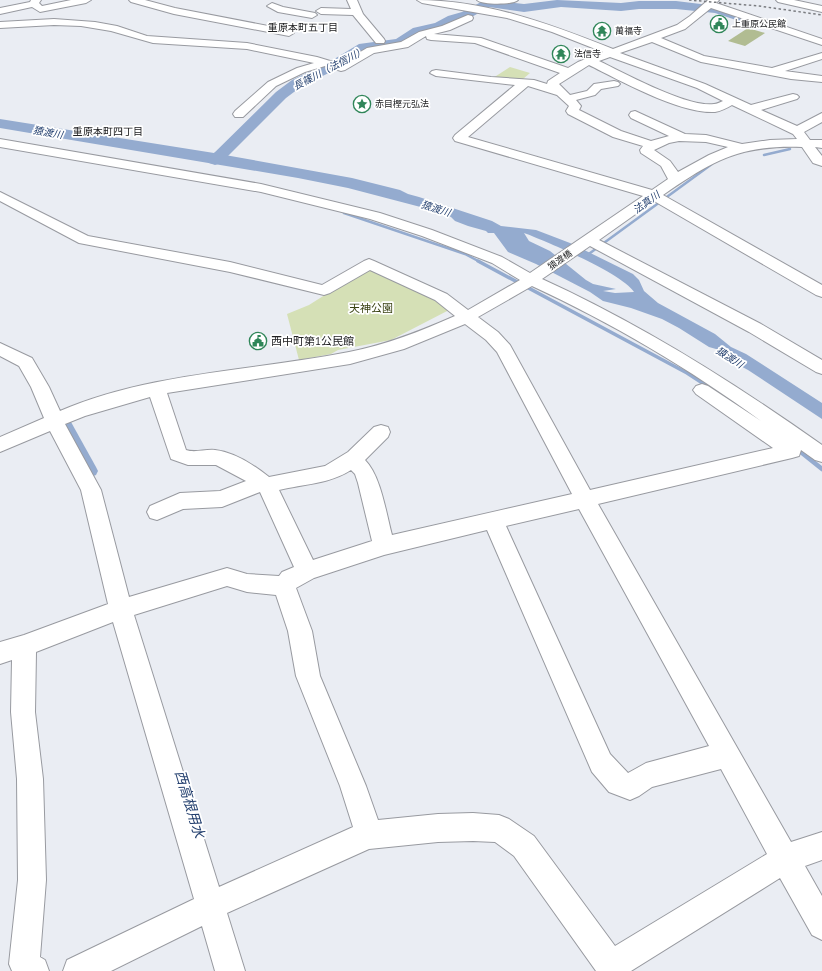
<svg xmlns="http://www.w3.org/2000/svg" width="822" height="971" font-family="'PT Sans','Noto Sans JP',sans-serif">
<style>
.green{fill:#d5e0b6}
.forest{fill:#b1bc92}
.water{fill:#94abcf;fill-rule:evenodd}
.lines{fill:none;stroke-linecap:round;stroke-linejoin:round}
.stream-far2{stroke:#94abcf;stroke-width:2.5}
.stream-far1{stroke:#94abcf;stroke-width:3.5}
.stream{stroke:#94abcf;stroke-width:4.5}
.canal{fill:#94abcf;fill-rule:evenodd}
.river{fill:#94abcf;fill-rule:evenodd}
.minor-casing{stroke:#989aa0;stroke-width:2}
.minor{fill:#fff;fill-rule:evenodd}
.rail{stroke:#7a7c80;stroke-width:1.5;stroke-dasharray:2.5 2.5;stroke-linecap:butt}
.labels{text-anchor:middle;stroke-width:3.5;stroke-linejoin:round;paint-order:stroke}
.far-poi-label{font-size:9px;fill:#202123;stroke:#fff;text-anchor:start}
.far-street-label{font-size:9px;fill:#202123;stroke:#fff}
.far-neighbourhood-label{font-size:10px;fill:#202123;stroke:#fff}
.far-water-label{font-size:10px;font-style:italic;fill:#24406f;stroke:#fff}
.park-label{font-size:11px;fill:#394212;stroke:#fff}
.poi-label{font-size:11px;fill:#202123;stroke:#fff;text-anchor:start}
.near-water-label{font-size:14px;font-style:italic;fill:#24406f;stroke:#fff}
</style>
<rect width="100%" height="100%" fill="#eaedf3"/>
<!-- green -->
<g class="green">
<path d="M510,67L530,73L523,79L493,78Z"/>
<path d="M369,267L451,309L391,340L338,350L331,354L299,360L287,314L309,305Z"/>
</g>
<!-- forest -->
<path class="forest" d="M748,28L765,33L745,46L728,41Z"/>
<!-- water -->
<path class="water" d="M0,119L214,153L225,146L233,147L225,155L352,178L400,190L408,194L419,197L492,221L501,226L536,230L570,243L633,274L639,280L644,291L658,303L715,334L731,347L746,354L822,403V419L748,370L733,362L716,349L709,347L679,328L662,319L631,308L603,301L590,292L536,264L508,252L494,233H488L486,231L468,226L455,221L451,217L432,210L348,188L298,178L0,128ZM524,233C546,241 623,274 634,292L615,293L603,291L616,289L593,284L586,280L550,251L529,241Z"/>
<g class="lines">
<!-- stream-far2 -->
<g class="stream-far2">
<path d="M764,155L790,149"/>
<path d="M344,213L465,254L480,262"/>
<path d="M586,256L712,164"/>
</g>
<!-- stream-far1 -->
<path class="stream-far1" d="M478,261L687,373L710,388"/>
<!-- stream -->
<path class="stream" d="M797,449L822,469"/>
<!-- canal -->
<path class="canal" d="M66,421L71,422L96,467L98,471L96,475L91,477L86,475L59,426L61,422Z"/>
<!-- river -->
<path class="river" d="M485,0L524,4L557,0L621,3L639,1H676L717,6L752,17L754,20L752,23L748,24L715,13L676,9H639L621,11L561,7L524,12L489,7L470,18L456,22L443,29L422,34L405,45L368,50L341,67L302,86L286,98L221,163L215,165L209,163L207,160L276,92L292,80L331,61L359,44L396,39L413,28L435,23L448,16L462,12Z"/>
<defs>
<g id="minor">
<path d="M31,0H41L39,3L42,6L71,0H91L86,3L40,12L32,7L0,14V8L30,2Z"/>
<path d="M129,0H145L175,8L289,30L294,33L289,36L174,14L131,2Z"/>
<path d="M347,0H357L363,14L384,39L385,41L384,43H376L353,15L321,14L316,11L321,8L351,9Z"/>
<path d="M417,0C486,0 550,24 613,49L677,25L690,16L708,0H719L716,3L822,39V45L711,8L685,29L661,38L704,56L772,68L822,53V59L785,71L822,76V82L791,79L701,62L652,42L620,53L705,84L751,105L793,94L797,95L799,97L797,99L761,110L797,126L822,113V122L804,132L810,140H822V148L815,147L822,156V166L813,163L802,147C739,145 714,160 663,195L822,285V297L816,295L654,201L599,240L761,324L822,360V374L816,372L749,332L590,246L542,279C641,324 733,382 822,445V462L815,460L801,450L799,456L792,458L598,504L791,842L822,832V860L805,866L822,896V940L812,935L780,878L631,971H596L514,856L495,842L473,841L438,842L369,849L227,913L245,971H215L202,926L111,971H63L67,960L194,899L113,622L36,652L35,712L43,779L46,880L40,957L45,960L49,971H12L9,964L18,880L17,779L11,712L12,660L0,664V642L24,635L108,604L81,490L50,431L0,452V437L44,418L31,387L19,366L0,356V343L32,358L49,387L60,411C151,372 253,371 349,352C386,345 421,331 455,316L435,300L370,270L330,293L324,295L230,272L79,243L0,201V192L88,236L230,262L322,285L364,261L369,259L374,261L447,294L468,310L520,280L492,263L422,236L370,219L261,192L0,147V139L261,184L380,213L432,230L502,257L530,273L643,196L455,141L453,138L455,135L515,85L436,76L430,73L432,71L436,70L491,77L534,80L547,84L548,81L560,73L475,43L431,40L427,39L426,36L408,47L374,53L345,70L341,71L325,66L305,72L276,86L243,117H235L233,114L235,111L268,82L297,68L314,63L247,49L153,43L111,31L81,26L54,25L0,28V22L54,19L95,22L117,26L147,36L247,43L317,57L340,64L367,48L401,42L419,32L442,26L468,15L472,16L473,18L472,20L450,30L434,34L481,38L568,68L578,62L603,52L552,32L507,18L422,3ZM610,57L697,88L723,101C720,102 717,104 714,104C688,108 624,73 599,61ZM589,65C621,81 680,114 715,112C721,111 727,108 732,105L793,134L797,139L770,140L742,144L706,135L685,134L635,111L631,112L629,115L631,118L669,136L651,141L621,131L579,110L581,106L576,100L595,95L601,89L618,86L620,84L618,82L614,81L594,84L587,91L570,95L559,84ZM528,86L557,95L569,106L566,111L568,114L613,137L643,146L640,150L641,153L661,166L668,179L652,190L468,137ZM679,141L706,142L728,147L709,155L678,172L670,161L654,150L669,143ZM532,286C612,323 690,369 761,421L708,386L702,384L696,386L693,390L696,394L773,448L590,490L510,345L498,332L478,317ZM465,324L486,340L497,352L572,494L392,535C386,513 381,476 365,460L388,437L390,432L388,427L381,425L374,427L348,452L325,466L269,477C254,465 234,452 215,450C205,449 195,453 186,450L167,393L350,364L404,349ZM150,397L171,459L188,465H216L246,481L220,491L180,493L150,506L147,512L150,518L157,520L183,509L222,507L260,492L294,567L282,572L279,576L247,574L227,568L129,597L101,490L65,424L85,416ZM351,470L355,474L358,483L372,541L313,560L279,490C304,484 329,484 351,470ZM579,509L709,746L646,763L628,773L610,754L506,526ZM487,530L592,772L609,792L630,800L639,796L652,787L721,769L767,854L615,946L534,836L509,819L499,815L473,813L438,814L378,820L366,786L320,676L312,631L296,588L314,578L384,555ZM227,586L247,592L276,595L288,631L296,676L340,786L353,827L219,887L134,615Z"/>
<path d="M477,0H518C513,5 482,5 477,0Z"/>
<path d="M776,0H794L822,6V12L778,2Z"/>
<path d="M272,3L283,7L315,13L317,15L312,18L278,12L267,6Z"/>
</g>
</defs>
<!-- minor casing -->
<use href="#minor" class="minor-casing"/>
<!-- minor -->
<use href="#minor" class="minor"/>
<!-- rail -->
<path class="rail" d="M689,0L759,6L822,15"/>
</g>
<!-- icons -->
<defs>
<symbol id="civic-ring" viewBox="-11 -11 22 22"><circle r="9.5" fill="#fff" stroke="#308659" stroke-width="1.5"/><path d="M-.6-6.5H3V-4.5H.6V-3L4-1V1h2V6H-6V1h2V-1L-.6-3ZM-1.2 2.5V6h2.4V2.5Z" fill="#308659"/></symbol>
<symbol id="temple-ring" viewBox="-11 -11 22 22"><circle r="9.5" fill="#fff" stroke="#308659" stroke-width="1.5"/><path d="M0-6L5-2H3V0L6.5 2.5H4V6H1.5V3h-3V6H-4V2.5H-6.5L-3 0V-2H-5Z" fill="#308659"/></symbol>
<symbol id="sight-ring" viewBox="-11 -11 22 22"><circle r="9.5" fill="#fff" stroke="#308659" stroke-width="1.5"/><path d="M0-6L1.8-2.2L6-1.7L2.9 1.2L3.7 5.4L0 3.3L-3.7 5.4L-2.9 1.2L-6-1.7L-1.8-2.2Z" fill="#308659"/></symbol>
</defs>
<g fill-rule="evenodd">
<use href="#civic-ring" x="709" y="14" width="20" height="20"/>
<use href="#temple-ring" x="592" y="21" width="20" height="20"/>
<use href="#temple-ring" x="551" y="44" width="20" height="20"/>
<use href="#sight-ring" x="352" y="94" width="20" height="20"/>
<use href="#civic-ring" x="248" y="331" width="20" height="20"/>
</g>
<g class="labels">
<!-- far-poi labels -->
<g class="far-poi-label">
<text x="732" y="27">上重原公民館</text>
<text x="615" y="34">萬福寺</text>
<text x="574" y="57">法信寺</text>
<text x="375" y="107">赤目樫元弘法</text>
</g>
<!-- far-street labels -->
<g class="far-street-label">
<text transform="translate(560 260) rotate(-35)" y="3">猿渡橋</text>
</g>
<!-- far-neighbourhood labels -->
<g class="far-neighbourhood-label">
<text x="303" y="31">重原本町五丁目</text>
<text x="108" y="135">重原本町四丁目</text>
</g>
<!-- far-water labels -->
<g class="far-water-label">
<text transform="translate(329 68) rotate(-28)" y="4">長篠川（法信川）</text>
<text transform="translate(48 132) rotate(10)" y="4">猿渡川</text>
<text transform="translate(646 202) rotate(-36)" y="4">法真川</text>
<text transform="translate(436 208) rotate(18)" y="4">猿渡川</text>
<text transform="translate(730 357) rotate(33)" y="4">猿渡川</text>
</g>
<!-- park labels -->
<g class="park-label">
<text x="371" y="312">天神公園</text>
</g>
<!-- poi labels -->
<g class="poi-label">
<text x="271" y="345">西中町第1公民館</text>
</g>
<!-- near-water labels -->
<g class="near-water-label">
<text transform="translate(190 804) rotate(73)" y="5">西高根用水</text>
</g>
</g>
</svg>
